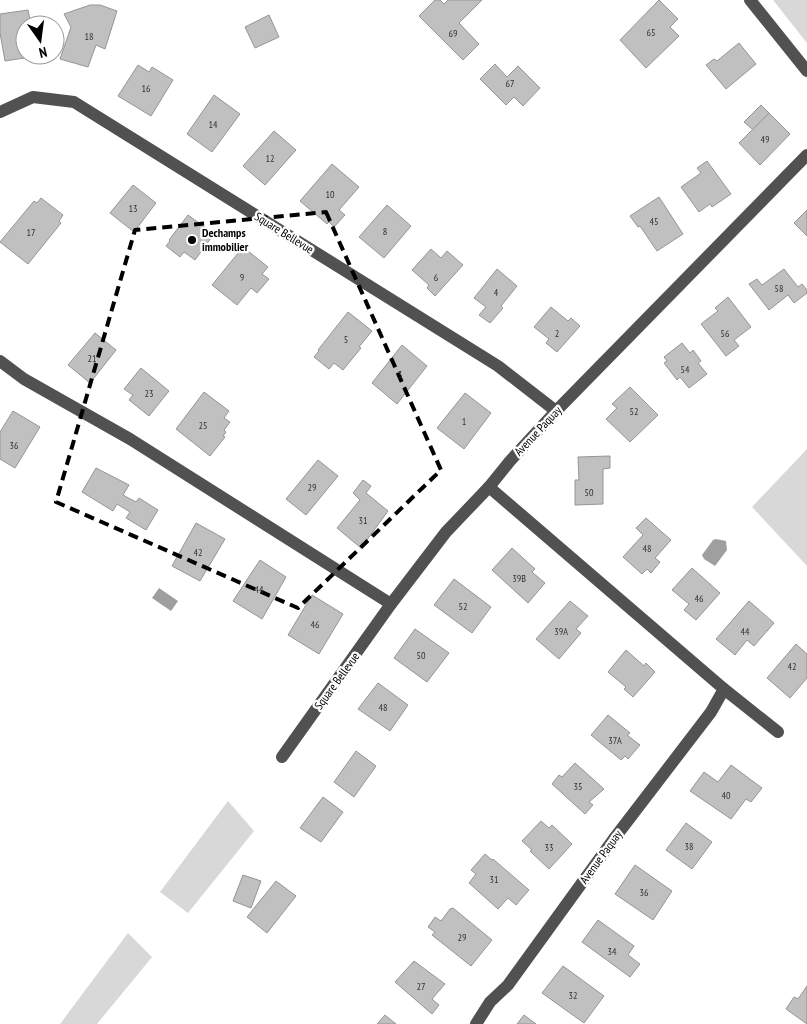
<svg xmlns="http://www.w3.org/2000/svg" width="807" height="1024" font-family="'PT Sans Narrow',sans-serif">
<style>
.green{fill:#d8d8d8}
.water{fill:#9f9f9f}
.building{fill:#c0c0c0;stroke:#959595}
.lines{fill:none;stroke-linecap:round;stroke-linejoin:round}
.minor{stroke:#515151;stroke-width:12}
.marked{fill:none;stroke:#000;stroke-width:4;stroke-dasharray:10 6;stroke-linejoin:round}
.poi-dot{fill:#000;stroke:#fff;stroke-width:2}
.labels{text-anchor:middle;stroke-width:4.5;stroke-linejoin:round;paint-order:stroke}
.number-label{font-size:10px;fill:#303030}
.poi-label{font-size:12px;font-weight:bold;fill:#000;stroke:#fff;text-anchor:start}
.street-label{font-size:12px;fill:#000;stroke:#fff}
</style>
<rect width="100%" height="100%" fill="#fff"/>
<!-- green -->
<g class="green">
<path d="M773,0H807V43Z"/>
<path d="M807,449V566L752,507Z"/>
<path d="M228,801L254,831L188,913L160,892Z"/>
<path d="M128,933L152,957L97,1024H60Z"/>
</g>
<!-- water -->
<g class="water">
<path d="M716,539L726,541L727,550L715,566L704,559L702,555L713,540Z"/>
<path d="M159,588L178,601L171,611L152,598Z"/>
</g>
<!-- building -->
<g class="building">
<path d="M435,0H440L444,4L448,0H482L459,23L479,44L463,60L419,16Z"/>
<path d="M659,0L678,19L670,27L679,36L646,68L620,40Z"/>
<path d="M90,5H100L117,11L105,49L96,45L88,67L60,59L71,27L64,14Z"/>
<path d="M28,10L31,25H25V55L37,56L5,61L0,33V14Z"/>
<path d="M269,15L279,37L255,48L245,27Z"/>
<path d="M739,43L756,64L726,89L706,65L714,59L717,61Z"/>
<path d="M495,64L507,77L518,66L540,88L523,106L514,97L506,105L480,79Z"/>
<path d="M138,65L149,72L152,67L173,80L151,116L118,96Z"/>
<path d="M214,95L240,114L212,152L187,134Z"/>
<path d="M761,105L769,113L753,130L744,122Z"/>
<path d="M769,113L790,134L760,165L739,143Z"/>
<path d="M274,131L296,150L265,185L243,166Z"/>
<path d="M707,161L731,194L712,207L710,204L699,212L681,187L701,173L697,168Z"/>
<path d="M332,164L359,187L339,210L345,215L334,227L329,222L327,224L300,201Z"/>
<path d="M133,185L156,203L134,232L110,213Z"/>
<path d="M659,197L683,234L657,251L640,226L638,227L630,216Z"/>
<path d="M41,198L63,215L59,221L61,223L28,264L0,242L34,201L37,203Z"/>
<path d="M387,205L411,226L384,258L359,237Z"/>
<path d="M807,210V236L794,223Z"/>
<path d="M188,215L214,234L195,260L184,252L180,257L166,246L170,241L169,240Z"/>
<path d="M243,247L268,267L262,274L269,279L257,293L251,288L237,305L212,285Z"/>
<path d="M431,249L441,258L447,251L463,265L435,296L427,288L429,285L412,270Z"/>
<path d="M497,269L517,286L501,306L503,308L490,323L479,315L486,307L474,298Z"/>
<path d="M784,269L798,287L802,284L807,290V293L794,303L788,295L769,310L749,284L757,279L762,285Z"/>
<path d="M728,297L751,327L734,340L739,346L726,356L701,324L718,311L715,308Z"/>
<path d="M551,307L568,321L571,318L580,326L557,352L546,343L549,339L534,327Z"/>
<path d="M348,312L372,331L359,347L361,348L343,370L334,363L329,369L314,357L319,351L318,350Z"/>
<path d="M95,333L116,350L90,383L68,365Z"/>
<path d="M682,343L690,353L693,350L701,361L698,363L707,374L689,388L680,377L677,380L664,363L667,361L664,357Z"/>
<path d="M402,345L427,366L397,404L372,383Z"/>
<path d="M141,368L169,391L149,416L129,400L133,395L124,389Z"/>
<path d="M630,387L658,415L630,442L606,419L617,408L612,404Z"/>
<path d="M204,392L229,411L224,418L230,422L224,430L226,432L223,436L225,437L210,456L176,429Z"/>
<path d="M465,393L491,413L464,449L437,428Z"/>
<path d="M13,411L40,427L15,468L0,459V432Z"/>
<path d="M610,456V468L603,469V504L575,505V480H579L578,457Z"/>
<path d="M318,460L338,476L306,515L286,499Z"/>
<path d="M96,468L129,485L123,495L136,502L139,498L158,510L146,530L126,518L130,512L117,504L113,511L82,492Z"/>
<path d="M363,480L371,486L366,493L388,511L361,548L337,528L360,500L353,493Z"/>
<path d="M646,518L671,540L655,558L660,562L651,573L647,569L642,574L623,557L643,535L636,528Z"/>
<path d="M196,523L225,539L200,581L172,566Z"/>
<path d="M512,548L535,569L532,572L545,583L528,603L492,570Z"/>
<path d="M260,560L286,577L262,619L233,601Z"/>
<path d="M692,568L720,593L696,620L684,610L689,604L672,590Z"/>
<path d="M454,579L491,607L472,633L434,605Z"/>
<path d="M312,595L343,614L319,654L288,635Z"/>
<path d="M570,601L588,616L576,629L581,633L559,659L536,639Z"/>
<path d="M749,601L774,623L754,646L747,640L735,655L716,639Z"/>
<path d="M415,629L449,653L427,682L394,658Z"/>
<path d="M796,644L807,654V678L790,698L767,678Z"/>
<path d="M626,650L644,666L646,663L655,672L633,697L624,689L626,687L608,672Z"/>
<path d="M378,683L408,705L390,731L358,709Z"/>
<path d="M608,715L630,733L627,735L640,745L628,759L625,756L621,760L591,735Z"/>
<path d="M356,751L376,766L354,797L334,782Z"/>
<path d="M575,763L604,789L589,802L593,805L585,814L552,784L559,775L562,777Z"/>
<path d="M731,765L762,788L751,802L746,799L731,819L690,791L704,772L718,782Z"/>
<path d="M323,797L343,812L321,842L300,828Z"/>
<path d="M541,821L549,828L552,825L572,844L549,869L530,851L532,850L522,841Z"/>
<path d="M686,823L712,842L692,869L666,850Z"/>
<path d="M485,854L492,860L493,859L529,890L516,905L508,898L498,909L469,883L476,874L471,870Z"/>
<path d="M635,865L672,891L653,920L615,894Z"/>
<path d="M243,875L261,881L251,908L233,901Z"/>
<path d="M276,881L296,896L267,933L247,917Z"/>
<path d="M453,908L492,940L471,966L432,935L435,932L428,927L435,917L441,921L450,909Z"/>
<path d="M598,920L634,946L628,955L640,964L630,977L582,942Z"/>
<path d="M414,961L445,984L432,999L439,1005L432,1014L395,982Z"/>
<path d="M563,966L604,996L584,1023L542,993Z"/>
<path d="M807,986V1024L786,1009L794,997L798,999Z"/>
<path d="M385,1015L396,1024H377Z"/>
<path d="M524,1015L536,1024H517Z"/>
</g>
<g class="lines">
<!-- minor -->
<g class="minor">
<path d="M750,0L807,71"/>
<path d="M0,112L33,97L74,102L498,366L556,411"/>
<path d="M0,361L24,379L130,439L391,604"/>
<path d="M489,487L724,689L778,732"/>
<path d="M282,757L391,604L446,532L489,487L510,461L556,411L807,155"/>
<path d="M476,1024L490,1002L508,985L613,840L711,712L724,689"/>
</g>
</g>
<!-- marked area -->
<path class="marked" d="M326,212L441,470L298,608L56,502L135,230Z"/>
<!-- markers -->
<circle class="poi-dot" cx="192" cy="240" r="5"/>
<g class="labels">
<!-- number labels -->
<g class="number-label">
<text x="651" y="36">65</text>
<text x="453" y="37">69</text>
<text x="89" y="40">18</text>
<text x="510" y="87">67</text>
<text x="146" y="92">16</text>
<text x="213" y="128">14</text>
<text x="765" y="143">49</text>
<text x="270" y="162">12</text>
<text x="330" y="198">10</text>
<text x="133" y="212">13</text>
<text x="654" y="225">45</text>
<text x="385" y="235">8</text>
<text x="31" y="236">17</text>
<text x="242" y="281">9</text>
<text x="436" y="281">6</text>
<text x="779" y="292">58</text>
<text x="496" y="296">4</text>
<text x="557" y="337">2</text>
<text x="725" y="337">56</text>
<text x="346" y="343">5</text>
<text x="92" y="362">21</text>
<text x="685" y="373">54</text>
<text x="400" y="378">3</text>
<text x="149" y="397">23</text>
<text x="634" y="415">52</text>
<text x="464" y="425">1</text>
<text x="203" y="429">25</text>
<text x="14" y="449">36</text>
<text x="312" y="491">29</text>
<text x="589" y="496">50</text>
<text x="363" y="524">31</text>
<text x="647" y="552">48</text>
<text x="198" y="556">42</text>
<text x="519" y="582">39B</text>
<text x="259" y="593">44</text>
<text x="699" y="602">46</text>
<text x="463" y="610">52</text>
<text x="315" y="628">46</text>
<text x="561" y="635">39A</text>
<text x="745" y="635">44</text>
<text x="421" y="659">50</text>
<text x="792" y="670">42</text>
<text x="383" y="711">48</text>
<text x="615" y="744">37A</text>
<text x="578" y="790">35</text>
<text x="726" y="799">40</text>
<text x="689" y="850">38</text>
<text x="549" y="851">33</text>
<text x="494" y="883">31</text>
<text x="644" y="896">36</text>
<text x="462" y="941">29</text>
<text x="612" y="955">34</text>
<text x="421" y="990">27</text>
<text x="573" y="999">32</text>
</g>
<!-- poi labels -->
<g class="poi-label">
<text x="202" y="237">Dechamps<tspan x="202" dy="14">immobilier</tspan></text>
</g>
<!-- street labels -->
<g class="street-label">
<text transform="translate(284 233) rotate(32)" y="4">Square Bellevue</text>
<text transform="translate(538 431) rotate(-47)" y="4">Avenue Paquay</text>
<text transform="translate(337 681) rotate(-54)" y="4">Square Bellevue</text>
<text transform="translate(601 857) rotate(-54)" y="4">Avenue Paquay</text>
</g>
</g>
<!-- north arrow -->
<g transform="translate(40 40) rotate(166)"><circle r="24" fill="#ffffff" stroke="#999999"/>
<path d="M0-4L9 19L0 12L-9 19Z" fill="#000000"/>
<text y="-8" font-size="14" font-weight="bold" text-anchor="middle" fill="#000000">N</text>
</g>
</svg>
